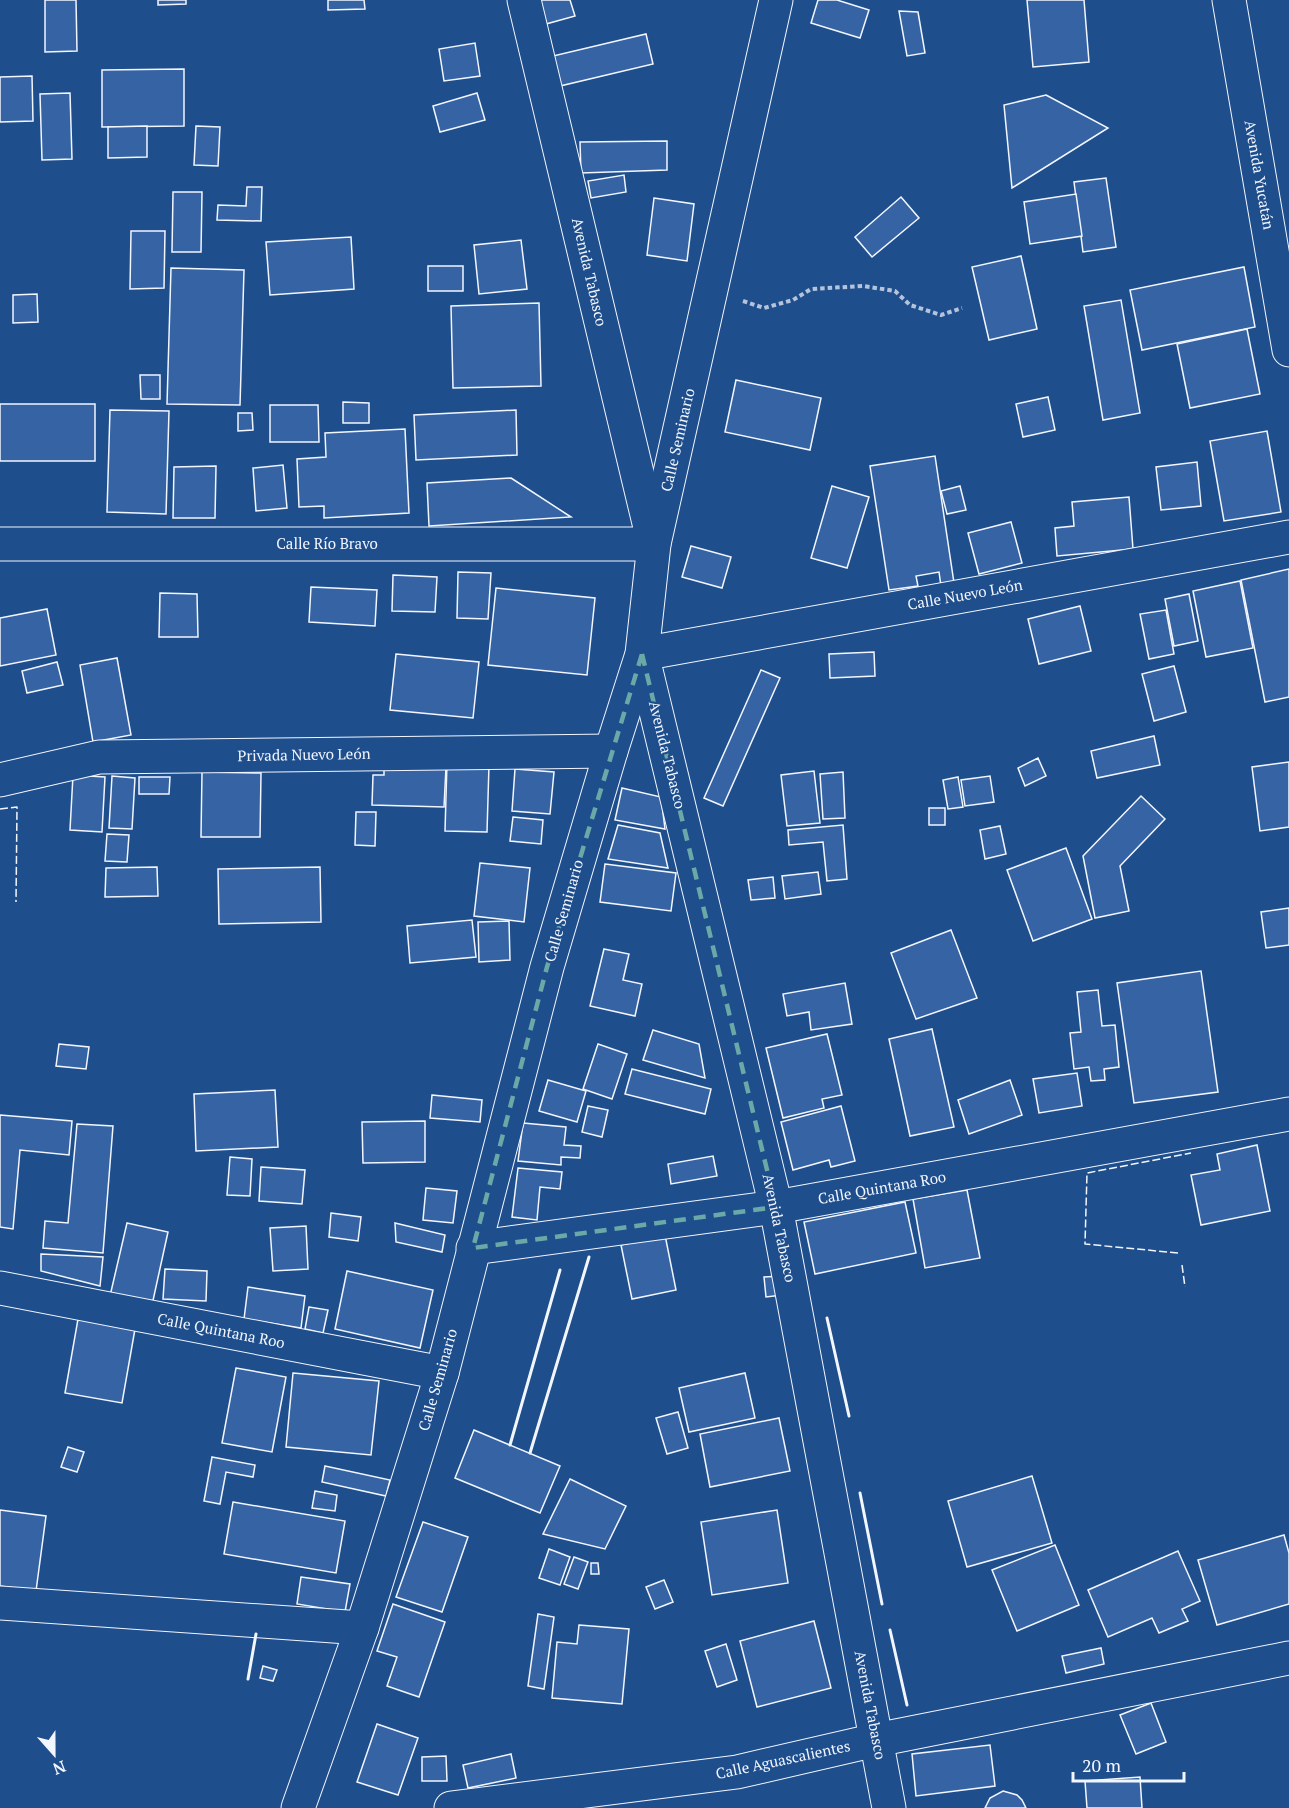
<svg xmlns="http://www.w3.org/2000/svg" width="1289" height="1808" font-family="'PT Serif',serif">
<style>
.building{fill:#3563a3;stroke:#f2f6ff;stroke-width:1.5}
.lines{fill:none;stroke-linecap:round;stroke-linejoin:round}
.street-casing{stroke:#f2f6ff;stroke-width:35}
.secondary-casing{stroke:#f2f6ff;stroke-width:35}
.path{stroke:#b3c4dc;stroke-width:4;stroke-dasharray:4.5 3;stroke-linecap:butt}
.street{stroke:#1f4e8c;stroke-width:33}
.secondary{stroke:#1f4e8c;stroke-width:33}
.fence{stroke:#f2f6ff;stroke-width:1.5;stroke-dasharray:8 3;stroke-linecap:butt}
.wall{stroke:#f2f6ff;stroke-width:3}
.marked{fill:none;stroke:#6aa9a8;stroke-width:4.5;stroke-dasharray:12 8;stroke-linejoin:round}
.labels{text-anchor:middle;stroke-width:4.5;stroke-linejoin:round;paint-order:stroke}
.street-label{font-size:15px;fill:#f2f6ff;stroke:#1f4e8c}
</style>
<rect width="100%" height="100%" fill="#1f4e8c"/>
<!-- building -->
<g class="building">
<path d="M45,0H76L77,51L45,52Z"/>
<path d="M158,0H186V4L158,5Z"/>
<path d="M328,0H364L365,9L328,10Z"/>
<path d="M539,0H570L575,16L546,24Z"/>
<path d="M818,0H837L869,10L860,38L811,23Z"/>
<path d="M1027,0H1084L1089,62L1033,67Z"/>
<path d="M899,11L918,12L925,53L907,56Z"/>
<path d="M646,34L653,64L560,86L553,56Z"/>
<path d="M475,43L480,76L444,81L439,49Z"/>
<path d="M184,69V126L102,127V70Z"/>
<path d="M32,76L33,121L0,122V77Z"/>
<path d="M70,93L72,159L42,160L40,94Z"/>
<path d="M477,93L485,120L440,132L433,106Z"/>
<path d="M1046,95L1108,128L1012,188L1004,105Z"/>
<path d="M147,126V157L108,158V127Z"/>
<path d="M196,126L220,127L218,166L194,165Z"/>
<path d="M667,141V170L581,173L580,142Z"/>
<path d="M624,175L626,192L591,198L588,181Z"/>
<path d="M1106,178L1116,247L1083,252L1074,182Z"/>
<path d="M247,187H262L261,221L217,220L218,205L246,206Z"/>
<path d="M173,192H202L201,252H172Z"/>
<path d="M1076,194L1082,236L1030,244L1024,202Z"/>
<path d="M901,197L919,218L872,257L855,237Z"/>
<path d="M654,198L694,204L687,261L647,255Z"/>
<path d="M131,231H165L164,288L130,289Z"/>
<path d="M351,237L354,289L270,295L266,242Z"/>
<path d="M521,240L527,289L479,294L474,245Z"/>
<path d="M1021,256L1037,329L989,340L972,267Z"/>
<rect x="428" y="266" width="35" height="25"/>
<path d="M1244,267L1255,327L1142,350L1130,290Z"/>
<path d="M171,268L244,270L240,405L167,404Z"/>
<path d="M37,294L38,322L13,323V295Z"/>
<path d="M1121,300L1140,413L1103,420L1084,306Z"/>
<path d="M539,303L541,386L453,388L451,306Z"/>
<path d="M1247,329L1260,394L1190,408L1177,344Z"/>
<path d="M140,375H160V399H141Z"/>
<path d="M736,380L821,398L810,450L725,432Z"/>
<path d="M1048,397L1055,430L1023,437L1016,404Z"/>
<path d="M343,402L369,403V423H343Z"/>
<rect x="0" y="404" width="95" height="57"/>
<path d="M270,405H318L319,442H270Z"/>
<path d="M110,410L169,411L166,514L107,512Z"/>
<path d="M516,410L517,455L416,460L414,415Z"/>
<path d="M238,413H252L253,430L238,431Z"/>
<path d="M405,429L409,513L324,518V506L299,507L297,459L326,457L325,433Z"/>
<path d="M1267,431L1281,512L1224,521L1210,441Z"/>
<path d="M935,456L954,583L941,586L939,572L916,576L918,586L889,590L870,466Z"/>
<path d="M1197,462L1201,506L1161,510L1156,467Z"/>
<path d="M283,465L287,508L256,511L253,468Z"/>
<path d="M216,466L215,518H173L174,467Z"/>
<path d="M511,478L571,517L429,526L427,483Z"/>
<path d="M832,486L869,497L847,568L811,558Z"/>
<path d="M960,486L966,510L947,514L941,491Z"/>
<path d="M1129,497L1133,549L1057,556L1055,528L1074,526L1072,502Z"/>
<path d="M1011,522L1022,563L979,574L968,533Z"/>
<path d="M691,546L731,557L722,588L682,577Z"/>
<path d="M1289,569V697L1265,702L1241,580Z"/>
<path d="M458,572L491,573L488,619L457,618Z"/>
<path d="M393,575L437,577L435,612L392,611Z"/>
<path d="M1240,581L1253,648L1206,657L1193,591Z"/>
<path d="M311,587L377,590L375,626L309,622Z"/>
<path d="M496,588L595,598L587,675L488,665Z"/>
<path d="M160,593L197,594L198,637H159Z"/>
<path d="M1189,594L1198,641L1174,646L1165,599Z"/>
<path d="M1080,606L1091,651L1039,664L1028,619Z"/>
<path d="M47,609L56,655L0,666V618Z"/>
<path d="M1166,610L1174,654L1149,659L1140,614Z"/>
<path d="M874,652L875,676L830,678L829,654Z"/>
<path d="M396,654L479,662L473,718L390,710Z"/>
<path d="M117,658L131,735L93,742L80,665Z"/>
<path d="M57,662L63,685L27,693L22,671Z"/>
<path d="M1174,666L1186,712L1154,721L1142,674Z"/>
<path d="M761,670L780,678L723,806L704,798Z"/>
<path d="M1154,736L1160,765L1097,778L1091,751Z"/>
<path d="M1038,758L1046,776L1025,786L1018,768Z"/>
<path d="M1289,762V827L1260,831L1252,767Z"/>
<path d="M447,763L489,765L487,832L445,831Z"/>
<path d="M384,765L446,767L444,807L372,805L373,775H384Z"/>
<path d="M515,769L554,772L550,814L512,811Z"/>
<path d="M814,771L820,823L787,826L781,775Z"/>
<path d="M202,772L261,773L260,837H201Z"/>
<path d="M843,772L845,818L823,819L820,774Z"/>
<path d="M73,775L105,777L102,832L70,830Z"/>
<path d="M112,776L135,778L132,829L109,828Z"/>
<path d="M990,776L994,802L965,806L961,780Z"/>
<path d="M139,777H170L169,794H139Z"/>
<path d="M958,777L963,807L948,809L943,780Z"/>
<path d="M622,788L661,797L665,829L615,820Z"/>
<path d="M1141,796L1165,819L1120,866L1129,911L1095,918L1083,856Z"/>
<rect x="929" y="808" width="16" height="17"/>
<path d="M356,812H376L375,846L355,845Z"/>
<path d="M513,817L543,820L541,844L510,841Z"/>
<path d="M618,825L660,833L668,868L608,859Z"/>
<path d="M843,825L847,879L827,881L823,842L789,845L788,830Z"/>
<path d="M1000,826L1006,854L985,859L980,830Z"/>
<path d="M107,834L129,835L127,862L105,861Z"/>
<path d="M1066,848L1092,919L1033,941L1007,870Z"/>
<path d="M480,863L530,868L524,922L474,916Z"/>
<path d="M605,864L676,873L671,911L600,902Z"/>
<path d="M157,867L158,896L105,897L106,868Z"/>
<path d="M320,867L321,922L219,924L218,869Z"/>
<path d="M818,872L821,894L785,899L782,876Z"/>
<path d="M773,877L775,898L751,900L748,880Z"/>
<path d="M1289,908V945L1266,948L1261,912Z"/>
<path d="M472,920L476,957L410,963L407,926Z"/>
<path d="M509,921L510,960L479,962L478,922Z"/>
<path d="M951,930L977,998L916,1019L891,953Z"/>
<path d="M604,949L629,954L623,980L642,984L635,1016L590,1006Z"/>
<path d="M1201,971L1218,1092L1134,1103L1117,983Z"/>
<path d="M845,983L852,1024L811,1030L809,1012L787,1016L783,994Z"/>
<path d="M1098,990L1102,1026L1115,1025L1119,1067L1104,1069L1105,1080L1091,1081L1089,1067L1074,1069L1070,1033L1081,1032L1077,992Z"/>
<path d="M932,1029L954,1127L910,1136L889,1039Z"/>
<path d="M653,1030L699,1044L705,1078L643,1060Z"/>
<path d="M827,1034L842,1095L822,1099L824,1108L783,1118L766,1048Z"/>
<path d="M59,1044L89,1047L86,1069L56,1066Z"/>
<path d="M598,1044L627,1054L612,1099L583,1089Z"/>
<path d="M632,1069L711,1089L705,1114L625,1094Z"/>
<path d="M1077,1073L1082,1106L1039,1113L1033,1079Z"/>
<path d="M548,1080L586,1091L577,1122L539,1111Z"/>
<path d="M1010,1080L1022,1115L969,1134L958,1100Z"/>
<path d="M275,1090L278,1147L196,1151L194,1094Z"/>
<path d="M432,1095L482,1100L480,1122L430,1118Z"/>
<path d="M588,1106L608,1110L602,1137L582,1132Z"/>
<path d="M841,1106L855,1161L831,1167L829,1160L793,1170L781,1122Z"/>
<path d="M0,1115L72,1121L69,1155L20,1150L13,1229L0,1227Z"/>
<path d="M425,1121V1162L363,1163L362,1122Z"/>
<path d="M523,1123L566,1127L564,1145L581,1146L580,1158L561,1157V1165L518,1161Z"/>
<path d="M77,1124L113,1126L103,1253L43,1248L45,1221L68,1223Z"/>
<path d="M1257,1145L1270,1211L1201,1225L1191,1175L1220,1170L1217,1154Z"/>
<path d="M713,1156L717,1176L671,1184L668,1164Z"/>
<path d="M230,1157L252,1159L250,1196L227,1195Z"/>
<path d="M261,1167L305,1170L302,1204L259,1201Z"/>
<path d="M518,1168L562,1172L560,1189L540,1187L537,1220L512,1217Z"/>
<path d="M426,1188L457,1191L453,1223L423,1220Z"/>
<path d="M967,1190L980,1258L925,1268L913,1199Z"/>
<path d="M905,1202L916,1253L815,1274L804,1222Z"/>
<path d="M331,1213L361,1217L358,1241L329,1237Z"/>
<path d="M127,1223L168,1232L152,1305L110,1296Z"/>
<path d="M395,1223L445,1235L442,1252L396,1242Z"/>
<path d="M306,1226L308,1269L273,1271L270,1228Z"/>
<path d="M665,1235L676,1290L632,1299L621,1245Z"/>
<path d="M41,1254L103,1257L100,1286L41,1271Z"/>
<path d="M165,1269L207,1271L206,1301L163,1299Z"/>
<path d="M347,1271L433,1290L420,1348L335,1329Z"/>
<path d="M781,1276L782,1295L766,1297L764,1277Z"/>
<path d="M248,1287L305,1296L301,1328L244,1319Z"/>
<path d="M309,1307L328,1310L323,1333L305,1329Z"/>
<path d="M78,1319L135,1329L122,1403L65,1393Z"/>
<path d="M236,1368L286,1377L272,1452L222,1443Z"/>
<path d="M293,1373L379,1381L371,1455L286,1447Z"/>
<path d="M745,1373L755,1418L689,1432L679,1388Z"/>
<path d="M678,1412L688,1448L667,1454L656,1418Z"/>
<path d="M779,1418L790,1471L710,1487L700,1434Z"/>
<path d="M474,1430L560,1466L540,1513L455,1478Z"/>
<path d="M68,1447L84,1452L77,1472L61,1467Z"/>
<path d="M212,1457L255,1465L253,1477L226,1472L220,1504L204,1501Z"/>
<path d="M325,1466L390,1480L386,1496L322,1482Z"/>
<path d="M1032,1476L1052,1543L967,1567L948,1501Z"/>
<path d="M570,1479L626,1506L605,1549L543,1534Z"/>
<path d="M315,1491L337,1495L335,1511L312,1508Z"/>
<path d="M233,1502L345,1521L336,1573L224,1554Z"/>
<path d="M0,1510L46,1516L36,1591L0,1586Z"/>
<path d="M777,1510L788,1583L712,1595L701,1522Z"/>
<path d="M423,1522L468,1537L442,1612L396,1597Z"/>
<path d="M1284,1535L1289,1553V1604L1217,1625L1198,1560Z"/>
<path d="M1055,1545L1079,1605L1017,1631L992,1570Z"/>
<path d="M549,1549L570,1557L560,1585L539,1578Z"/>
<path d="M1178,1551L1200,1601L1182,1609L1188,1621L1159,1633L1152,1618L1108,1637L1088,1590Z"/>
<path d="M574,1557L588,1562L578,1589L564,1584Z"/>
<path d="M591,1563H598L599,1574H591Z"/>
<path d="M301,1577L350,1584L345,1612L297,1604Z"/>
<path d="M664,1580L673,1602L655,1609L646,1587Z"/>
<path d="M393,1604L445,1622L419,1697L387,1686L397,1657L377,1651Z"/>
<path d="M538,1614L554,1617L544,1689L528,1686Z"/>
<path d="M814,1621L831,1688L757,1707L740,1641Z"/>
<path d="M579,1625L629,1629L622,1704L552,1698L557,1642L577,1644Z"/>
<path d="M726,1644L737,1680L717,1687L705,1651Z"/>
<path d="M1101,1648L1104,1664L1066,1673L1062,1656Z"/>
<path d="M263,1666L277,1670L273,1681L260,1678Z"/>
<path d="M1151,1703L1166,1742L1136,1754L1120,1715Z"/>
<path d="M377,1724L418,1738L398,1795L357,1782Z"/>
<path d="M990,1745L995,1786L916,1796L912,1754Z"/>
<path d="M511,1754L516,1778L468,1788L463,1765Z"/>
<path d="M446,1756L447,1781H422V1757Z"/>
<path d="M1140,1777L1142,1808H1087L1085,1781Z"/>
<path d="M1003,1791L1017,1795L1022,1800L1026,1808H985L990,1798Z"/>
</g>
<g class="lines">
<defs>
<g id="street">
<path d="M1229,0L1289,350"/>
<path d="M0,544H654L524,0"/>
<path d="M0,780L99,757L611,751"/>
<path d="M473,1248L776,1207L1289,1114"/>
<path d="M0,1288L442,1373"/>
<path d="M0,1603L362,1628"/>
<path d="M451,1808L737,1772L876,1740L1289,1658"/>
<path d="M889,1808L776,1207L642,654L1289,537"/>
</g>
<path id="secondary" d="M298,1808L362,1628L442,1373L547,967L611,751L642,654L654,544L776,0"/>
</defs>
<!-- street casing -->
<use href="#street" class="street-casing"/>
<!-- secondary casing -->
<use href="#secondary" class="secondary-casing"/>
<!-- path -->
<path class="path" d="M743,301L764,308L793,300L811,289L863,286L895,291L910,305L941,315L962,308"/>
<!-- street -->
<use href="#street" class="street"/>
<!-- secondary -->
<use href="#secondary" class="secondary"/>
<!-- fence -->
<g class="fence">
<path d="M0,809L17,807L16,902"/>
<path d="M1178,1253L1085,1244L1087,1173L1191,1153"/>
<path d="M1182,1265L1185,1287"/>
</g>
<!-- wall -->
<g class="wall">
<path d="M827,1318L849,1416"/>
<path d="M510,1445L560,1270"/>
<path d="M530,1453L589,1257"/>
<path d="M860,1493L882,1604"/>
<path d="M890,1630L907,1705"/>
<path d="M248,1679L256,1634"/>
</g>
</g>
<!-- marked area -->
<path class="marked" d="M642,654L776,1207L473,1248L547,967Z"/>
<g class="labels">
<!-- street labels -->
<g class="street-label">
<text transform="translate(1259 175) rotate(80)" y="5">Avenida Yucatán</text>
<text transform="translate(589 272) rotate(77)" y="5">Avenida Tabasco</text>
<text transform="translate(678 440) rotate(-77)" y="5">Calle Seminario</text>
<text x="327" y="549">Calle Río Bravo</text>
<text transform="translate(965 595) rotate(-10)" y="5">Calle Nuevo León</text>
<text transform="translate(304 755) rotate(-1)" y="5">Privada Nuevo León</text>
<text transform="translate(667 755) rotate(76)" y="5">Avenida Tabasco</text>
<text transform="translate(564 911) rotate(-74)" y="5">Calle Seminario</text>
<text transform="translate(882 1188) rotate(-10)" y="5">Calle Quintana Roo</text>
<text transform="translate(779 1228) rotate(78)" y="5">Avenida Tabasco</text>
<text transform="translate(221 1331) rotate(11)" y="5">Calle Quintana Roo</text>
<text transform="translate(438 1380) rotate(-74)" y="5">Calle Seminario</text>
<text transform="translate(870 1705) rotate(79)" y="5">Avenida Tabasco</text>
<text transform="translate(783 1760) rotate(-12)" y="5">Calle Aguascalientes</text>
</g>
</g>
<!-- north arrow -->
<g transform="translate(54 1754) rotate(159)" stroke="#1f4e8c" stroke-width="4.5" paint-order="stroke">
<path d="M0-4.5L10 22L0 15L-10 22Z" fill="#f2f6ff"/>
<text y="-9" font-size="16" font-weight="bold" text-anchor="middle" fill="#f2f6ff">N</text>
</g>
<!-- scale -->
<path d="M1073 1772v9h111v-9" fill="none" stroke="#f2f6ff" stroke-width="3"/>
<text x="1082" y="1772" font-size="18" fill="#f2f6ff" stroke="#1f4e8c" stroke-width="4.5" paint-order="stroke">20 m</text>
</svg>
